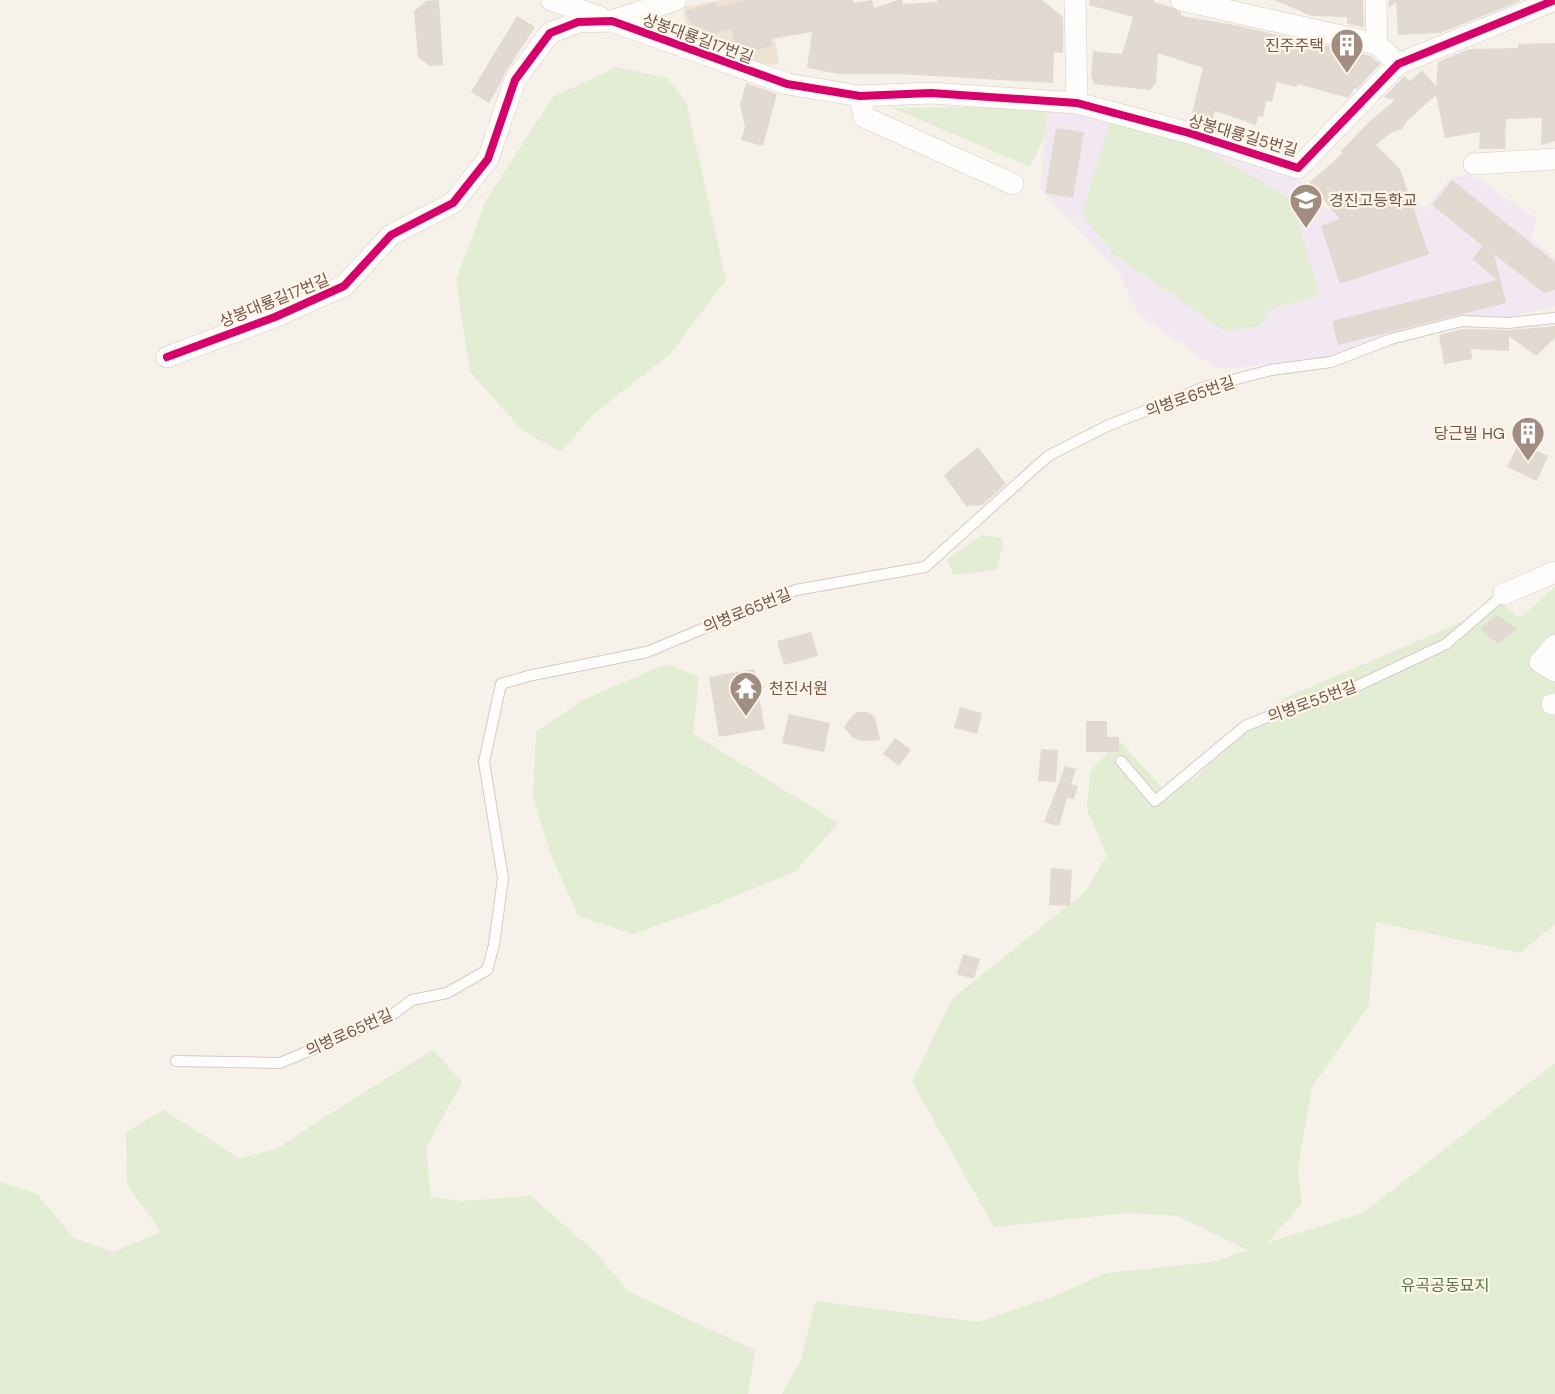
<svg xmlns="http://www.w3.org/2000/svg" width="1555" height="1394" font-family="'DM Sans','Noto Sans KR',sans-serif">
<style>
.residential{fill:#efe3d6}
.education{fill:#f2e8f1}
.green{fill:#e3edd4}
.building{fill:#e2d9d1}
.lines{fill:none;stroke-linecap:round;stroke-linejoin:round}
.lane-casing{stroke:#d4ccc6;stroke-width:12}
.street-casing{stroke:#d4ccc6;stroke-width:22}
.lane{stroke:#fefdfc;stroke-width:10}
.street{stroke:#fefdfc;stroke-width:21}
.cycleway-casing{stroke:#fff6e9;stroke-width:11}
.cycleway{stroke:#d6006c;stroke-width:8}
.labels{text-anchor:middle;stroke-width:4.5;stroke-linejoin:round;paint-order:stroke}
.street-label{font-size:16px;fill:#74574a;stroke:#fff6e9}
.poi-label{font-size:16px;fill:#74574a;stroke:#fff6e9;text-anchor:end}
.park-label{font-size:16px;fill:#547942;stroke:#fff6e9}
</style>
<rect width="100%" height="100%" fill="#f6f1e9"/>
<!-- residential -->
<path class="residential" d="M722,0H769L779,64L765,65L685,26L684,7Z"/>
<!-- education -->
<path class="education" d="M1048,106L1179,137L1303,182L1326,210L1410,191L1425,209L1448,180L1470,173L1537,219L1531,238L1555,258V306L1322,360L1219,369L1140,316L1119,272L1040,188Z"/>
<!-- green -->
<g class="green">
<path d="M616,67L667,78L686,101L726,280L670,354L595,413L561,452L522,430L470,372L456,280L486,200L553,97Z"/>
<path d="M1048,106L1045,136L1030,167L892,108Z"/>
<path d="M1110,122L1201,147L1291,199L1320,295L1270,309L1260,326L1225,331L1113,254L1082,214Z"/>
<path d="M982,535L1001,538L1003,547L996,570L953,575L947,559Z"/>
<path d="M1555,587V924L1520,953L1376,922L1369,1005L1312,1087L1298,1168L1302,1204L1267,1243L1363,1213L1555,1063V1394H782L801,1360L816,1301L978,1322L1060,1294L1106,1273L1213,1262L1248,1250L1177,1216L1126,1213L994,1227L912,1082L952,999L1086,891L1107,855L1087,810L1090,771L1120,741L1163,789L1194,779L1251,725L1285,698L1503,604L1520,618Z"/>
<path d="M666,664L699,677L693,734L838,823L796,871L701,910L633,934L578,916L550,852L533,796L536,732L583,700Z"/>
<path d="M433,1050L462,1082L426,1148L431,1197L462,1201L531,1196L595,1252L629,1292L755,1350L748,1394H0V1182L37,1194L74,1238L113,1252L161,1232L127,1184L126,1132L164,1110L240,1159L278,1148L326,1116Z"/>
</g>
<!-- building -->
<g class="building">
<path d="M439,0L443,65L430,66L418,57L414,11L426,1Z"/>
<path d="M747,0H853V3L872,0L874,8L898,0H902L903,4L937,2V0H1042L1063,17V53L1054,52L1053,83L899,74H840L807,68L812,32L771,39L772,46L749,52L735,44L731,29L709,35L700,27L690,23L686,11L715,2L717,7Z"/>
<path d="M1089,0H1154L1153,2L1171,7L1181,13V16L1235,25L1371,56L1380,64L1357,89L1354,88L1352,93L1348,98L1298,84L1297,87L1277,82L1272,102L1266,101L1263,117L1258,116L1256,125L1215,111L1213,119L1192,113L1203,68L1158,53L1156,83L1150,90L1094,84L1091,76L1093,51L1122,54L1133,17L1089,5Z"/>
<path d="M1274,0H1363L1364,27L1347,24V17L1312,16Z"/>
<path d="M1389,0H1520V1L1440,33L1398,35L1396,2L1389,8Z"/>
<path d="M517,16L535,27L505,73L499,86L489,103L471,92Z"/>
<path d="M1555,43V141L1541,145L1542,118L1506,119L1505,149H1479L1480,132L1445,138L1436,95L1407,121L1402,129L1390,133L1376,145L1400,169L1429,254L1340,284L1321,226L1340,219L1309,183L1343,153L1341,151L1370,121L1395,100L1384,97L1404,76L1410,81L1422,70L1436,86L1438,62L1469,49L1518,48V44Z"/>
<path d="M746,83L777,94L763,146L741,140L745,127L740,105Z"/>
<path d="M1056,128L1084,132L1073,198L1045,193Z"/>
<path d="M1452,180L1555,262V290L1544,293L1494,254L1506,303L1338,345L1332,321L1497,280L1472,259L1483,246L1432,205Z"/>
<path d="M1555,326V338L1536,356L1509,336V351L1471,349L1472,359L1444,364L1439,335L1463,329L1509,330Z"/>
<path d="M1519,442L1548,456L1537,481L1507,467Z"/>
<path d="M978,447L1006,484L982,505L966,506L944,475Z"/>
<path d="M1497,615L1517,629L1498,644L1480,629Z"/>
<path d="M811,632L818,656L784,665L777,641Z"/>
<path d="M754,669L765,729L719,737L709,677Z"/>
<path d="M960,707L982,713L977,734L954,728Z"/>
<path d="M857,712H867L875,717L880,740L861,741L852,737L844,727L853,715Z"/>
<path d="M789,714L830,723L824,752L782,743Z"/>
<path d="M1086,721H1107V737H1119V752H1086Z"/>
<path d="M895,738L911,750L899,766L883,754Z"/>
<path d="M1041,749L1058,750L1056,782L1038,781Z"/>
<path d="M1065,766L1076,769L1071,784L1078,786L1074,799L1067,798L1059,826L1044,822Z"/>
<path d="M1051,868L1072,870L1070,906L1049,905Z"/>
<path d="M963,954L980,959L974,979L957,974Z"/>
</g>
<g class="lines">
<defs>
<g id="lane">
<path d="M1121,761L1155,801L1245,726L1300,704L1338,695L1446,644L1504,594"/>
<path d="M176,1061L280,1063L389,1017L412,1000L447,993L487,970L494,945L503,878L484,762L501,684L528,676L647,652L796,590L925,567L1048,456L1107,426L1205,387L1271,370L1331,362L1391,339L1462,321L1508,323L1555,318"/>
</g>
<g id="street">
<path d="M551,0L600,17"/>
<path d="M1075,0L1077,103"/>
<path d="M1181,0L1377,44L1398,64"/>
<path d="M1376,0L1377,44"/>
<path d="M612,21L676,0"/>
<path d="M860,96L864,117L1013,184"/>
<path d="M1474,164L1555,159"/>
<path d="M167,357L275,317L344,286L391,235L453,203L488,159L515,80L550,33L578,22L612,21L787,84L860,96L931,93L1077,103L1189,133L1298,168L1398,64L1555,0"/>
<path d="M1504,594L1555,572"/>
<path d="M1555,645L1540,662L1555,671"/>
<path d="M1552,704H1555"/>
</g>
</defs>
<!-- lane casing -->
<use href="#lane" class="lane-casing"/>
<!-- street casing -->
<use href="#street" class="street-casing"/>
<!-- lane -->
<use href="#lane" class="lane"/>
<!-- street -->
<use href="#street" class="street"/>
<defs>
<path id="cycleway" d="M167,357L275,317L344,286L391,235L453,203L488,159L515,80L550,33L578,22L612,21L787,84L860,96L931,93L1077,103L1189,133L1298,168L1398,64L1555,0"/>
</defs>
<!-- cycleway casing -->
<use href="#cycleway" class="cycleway-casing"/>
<!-- cycleway -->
<use href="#cycleway" class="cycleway"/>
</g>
<!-- icons -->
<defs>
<symbol id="building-pin" viewBox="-11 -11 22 30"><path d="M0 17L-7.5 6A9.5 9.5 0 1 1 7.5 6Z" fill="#a28d82" stroke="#fff6e9"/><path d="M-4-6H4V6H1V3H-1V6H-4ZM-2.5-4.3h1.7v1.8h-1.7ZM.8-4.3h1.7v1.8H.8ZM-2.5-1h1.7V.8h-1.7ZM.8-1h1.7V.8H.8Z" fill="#fff"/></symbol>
<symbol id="school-pin" viewBox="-11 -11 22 30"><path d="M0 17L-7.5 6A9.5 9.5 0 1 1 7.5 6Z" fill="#a28d82" stroke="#fff6e9"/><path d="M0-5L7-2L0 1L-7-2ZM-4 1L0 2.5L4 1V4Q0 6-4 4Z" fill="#fff"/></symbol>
<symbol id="temple-pin" viewBox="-11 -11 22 30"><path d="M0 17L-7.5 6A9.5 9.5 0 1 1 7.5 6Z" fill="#a28d82" stroke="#fff6e9"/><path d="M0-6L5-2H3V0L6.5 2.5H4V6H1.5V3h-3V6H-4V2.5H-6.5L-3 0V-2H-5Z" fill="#fff"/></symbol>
</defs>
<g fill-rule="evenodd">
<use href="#building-pin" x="1328" y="26" width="38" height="52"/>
<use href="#school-pin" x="1287" y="181" width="38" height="52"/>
<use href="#building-pin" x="1509" y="414" width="38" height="52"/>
<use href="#temple-pin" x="727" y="669" width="38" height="52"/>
</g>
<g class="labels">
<!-- street labels -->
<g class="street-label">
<text transform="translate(698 38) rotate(20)" y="6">상봉대룡길17번길</text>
<text transform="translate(1243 135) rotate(16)" y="6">상봉대룡길5번길</text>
<text transform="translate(274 300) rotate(-22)" y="6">상봉대룡길17번길</text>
<text transform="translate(1190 396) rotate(-19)" y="6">의병로65번길</text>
<text transform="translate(747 610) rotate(-22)" y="6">의병로65번길</text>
<text transform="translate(1312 701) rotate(-20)" y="6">의병로55번길</text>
<text transform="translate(349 1032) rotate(-24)" y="6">의병로65번길</text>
</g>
<!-- poi labels -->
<g class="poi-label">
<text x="1324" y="51">진주주택</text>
<text x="1329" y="206" text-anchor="start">경진고등학교</text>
<text x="1505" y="439">당근빌 HG</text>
<text x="769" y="694" text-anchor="start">천진서원</text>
</g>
<!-- park labels -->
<g class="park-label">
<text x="1445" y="1291">유곡공동묘지</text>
</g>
</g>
</svg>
